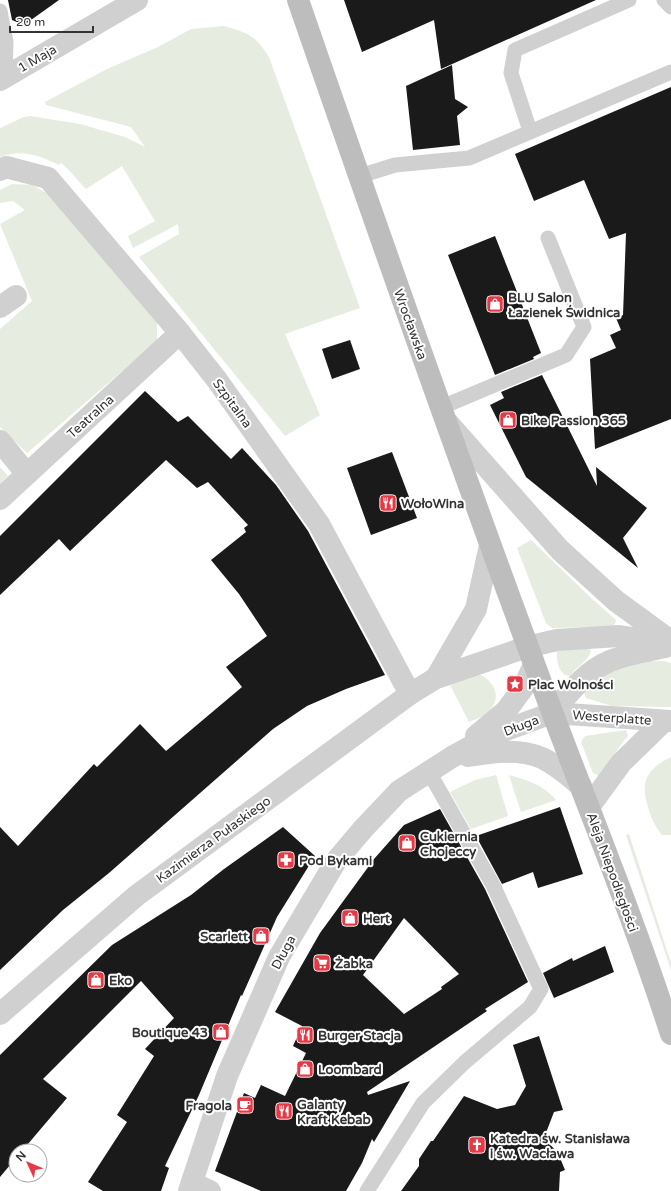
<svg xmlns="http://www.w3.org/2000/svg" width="671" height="1191" font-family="'Varela Round',sans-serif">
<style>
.green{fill:#e6ecdf}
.building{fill:#1a1a1a;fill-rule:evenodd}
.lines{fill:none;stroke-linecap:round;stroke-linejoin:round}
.service{stroke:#d0d0d0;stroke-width:15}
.minor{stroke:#d0d0d0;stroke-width:22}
.tertiary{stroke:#d0d0d0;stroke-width:22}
.secondary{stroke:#bdbdbd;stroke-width:22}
.labels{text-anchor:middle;stroke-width:4;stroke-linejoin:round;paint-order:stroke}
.street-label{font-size:13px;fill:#333;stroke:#fff}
.poi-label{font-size:13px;font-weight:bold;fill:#333;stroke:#fff;text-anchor:start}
</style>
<rect width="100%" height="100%" fill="#fff"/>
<!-- green -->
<g class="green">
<path d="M224,26C248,33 255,35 269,57L360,308L285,334L320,415L285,436L139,257L179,234L178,224L133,248L128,236L155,221L122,166L86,189C77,180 71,171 61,163L59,165C38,155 22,149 0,157V128L24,117L30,116L80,124L125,137L145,147L131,127L46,105L45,102L107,69L158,47L191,29Z"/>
<path d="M12,184L32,185L52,196L157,319V341L27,453L0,427V329L32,301L0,224L25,210L13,201L0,203V190Z"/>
<path d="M0,467L8,476L0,484Z"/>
<path d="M531,540L589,596L616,620L615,624L611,627L552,628L546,623L517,548Z"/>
<path d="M587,648L591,650C590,660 576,667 570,676C559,676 556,660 557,651Z"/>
<path d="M647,661H663L671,663V707L612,706L586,698L584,692L616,668Z"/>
<path d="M476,673C491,678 503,694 491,709C486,716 476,719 469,722L450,685Z"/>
<path d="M626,730L628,736C617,748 610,763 599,776L593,773L581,742L585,736Z"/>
<path d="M671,757V835H662C655,826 651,818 648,807C640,781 647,769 671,757Z"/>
<path d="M496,775L508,816L471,829L450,792L475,780Z"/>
<path d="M509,775C528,780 543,785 556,800L521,812Z"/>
<path d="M629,834L671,963V970L626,835Z"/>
</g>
<!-- building -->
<g class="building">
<path d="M8,0H59L24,25L12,20Z"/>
<path d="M344,0H596L441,69L434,20L362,52Z"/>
<path d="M452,65L455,99L468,107L457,116L460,145L413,150L406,86Z"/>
<path d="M671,87V419L595,449L590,359L616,348L610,335L621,330L616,318L623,315L626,233L609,239L584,180L534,201L515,154Z"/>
<path d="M495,236L541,353L533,357L534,359L495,375L448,255Z"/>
<path d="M350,340L360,369L332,379L322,349Z"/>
<path d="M542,375L597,486L596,467L647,508L623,538L638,568L526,477L490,405L504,398L501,392Z"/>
<path d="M145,391L178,422L188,416L231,459L242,448L276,485L308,531L385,675L346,689L307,706L273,729L109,873L63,910L0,970V827L18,846L94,764L97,767L140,724L166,751L242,687L226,667L267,636L239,594L211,560L246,532L244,528L248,525L208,482L197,488L166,460L70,551L59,539L0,595V536Z"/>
<path d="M392,452L417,518L371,535L347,468Z"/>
<path d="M560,807L583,874L538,888L533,872L502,884L476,836Z"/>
<path d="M440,809L485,889L528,982L485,1009L487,1011L367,1092L368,1095L410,1081L374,1142L372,1139L362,1163L346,1191H261L215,1171L244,1093L255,1098L261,1085L285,1096L306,1053L293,1046L302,1026L275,1012L320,933L374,859L404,825ZM404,918L459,974L441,987L442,989L404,1014L363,975Z"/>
<path d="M283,827L315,856L277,917L242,996L241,995L199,1095L165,1166L169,1168L161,1191H103L88,1182L127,1122L117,1115L154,1056L145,1049L174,1018L141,981L43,1079L67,1098L22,1151H16V1158L0,1177V1055L112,945L191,895L224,869Z"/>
<path d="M605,946L614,972L554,998L543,973L572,958L573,961Z"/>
<path d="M539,1036L563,1110L554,1112L544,1138L558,1153L565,1170L560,1172L559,1191H401L419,1166V1159L431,1141H433L464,1096L497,1109L515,1105L526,1086L513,1045Z"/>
</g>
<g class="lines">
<!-- service -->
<g class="service">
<path d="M664,0L671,7"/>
<path d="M0,11L6,42L5,77"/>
<path d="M530,131L511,73L515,50L629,0"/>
<path d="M360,176L395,165L469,158L671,72"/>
<path d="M442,407L566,355L584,327L548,238"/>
<path d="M367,1191L423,1103L465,1062L530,1007L541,989L493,885L429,772"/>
</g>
<!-- minor -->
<g class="minor">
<path d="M0,170L6,167L48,178L180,333L217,380L319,524L410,694"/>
<path d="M0,307L16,296"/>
<path d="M0,441L26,473"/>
<path d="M0,499L180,333"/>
<path d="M436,678L476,609L490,545"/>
<path d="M476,736L506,711L523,688L534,665"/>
<path d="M468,756C492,752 519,748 542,758C557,765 569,776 581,786"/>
<path d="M0,1014L136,896L410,694L436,678L527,647"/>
<path d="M192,1183L210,1191"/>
<path d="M189,1191L227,1076L279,957L336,861L363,829L399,791L452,757L472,746L498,733L552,713"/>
</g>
<!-- tertiary -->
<g class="tertiary">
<path d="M0,80L137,0"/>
<path d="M448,423L560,550L616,601L671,641"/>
<path d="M527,647L557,640L619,636L671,644"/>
<path d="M552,713C569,693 586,671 610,661C627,654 647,651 665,647"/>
<path d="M552,713L671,721"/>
<path d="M589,807L621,763L664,721"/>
</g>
<!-- secondary -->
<path class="secondary" d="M298,0C375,223 453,445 535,666C580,789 631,909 671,1034"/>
</g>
<!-- icons -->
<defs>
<symbol id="shop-square" viewBox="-11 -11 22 22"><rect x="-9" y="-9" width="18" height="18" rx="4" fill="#e63946" stroke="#fff"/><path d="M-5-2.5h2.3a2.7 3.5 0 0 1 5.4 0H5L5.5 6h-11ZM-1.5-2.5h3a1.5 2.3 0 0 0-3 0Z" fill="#fff"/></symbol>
<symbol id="restaurant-square" viewBox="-11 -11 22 22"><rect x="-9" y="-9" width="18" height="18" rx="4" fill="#e63946" stroke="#fff"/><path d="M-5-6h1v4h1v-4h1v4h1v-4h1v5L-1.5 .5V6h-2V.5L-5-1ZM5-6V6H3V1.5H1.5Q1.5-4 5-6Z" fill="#fff"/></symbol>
<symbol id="sight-square" viewBox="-11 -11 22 22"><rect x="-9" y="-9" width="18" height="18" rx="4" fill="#e63946" stroke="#fff"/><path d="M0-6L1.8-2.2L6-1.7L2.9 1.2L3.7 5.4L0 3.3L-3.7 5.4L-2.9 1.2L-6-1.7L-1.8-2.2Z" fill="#fff"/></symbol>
<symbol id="pharmacy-square" viewBox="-11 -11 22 22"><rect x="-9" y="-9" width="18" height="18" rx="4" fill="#e63946" stroke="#fff"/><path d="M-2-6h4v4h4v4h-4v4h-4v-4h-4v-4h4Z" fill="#fff"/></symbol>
<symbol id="supermarket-square" viewBox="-11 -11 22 22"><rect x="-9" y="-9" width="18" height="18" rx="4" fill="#e63946" stroke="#fff"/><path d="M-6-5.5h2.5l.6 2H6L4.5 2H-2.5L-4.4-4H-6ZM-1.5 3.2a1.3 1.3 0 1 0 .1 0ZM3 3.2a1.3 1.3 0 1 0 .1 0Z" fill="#fff"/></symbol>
<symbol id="cafe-square" viewBox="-11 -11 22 22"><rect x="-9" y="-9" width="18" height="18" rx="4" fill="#e63946" stroke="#fff"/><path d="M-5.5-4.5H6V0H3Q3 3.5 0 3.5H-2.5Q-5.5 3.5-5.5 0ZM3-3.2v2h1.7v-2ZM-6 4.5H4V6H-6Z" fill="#fff"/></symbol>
<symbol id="church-square" viewBox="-11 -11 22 22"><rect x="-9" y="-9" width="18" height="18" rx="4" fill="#e63946" stroke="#fff"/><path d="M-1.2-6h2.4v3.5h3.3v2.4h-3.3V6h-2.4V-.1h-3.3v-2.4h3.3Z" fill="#fff"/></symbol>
</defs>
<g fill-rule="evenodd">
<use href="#shop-square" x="485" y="294" width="20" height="20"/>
<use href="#shop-square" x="498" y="410" width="20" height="20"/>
<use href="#restaurant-square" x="378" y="493" width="20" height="20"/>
<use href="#sight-square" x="505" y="674" width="20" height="20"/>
<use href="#shop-square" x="397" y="833" width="20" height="20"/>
<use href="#pharmacy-square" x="276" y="850" width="20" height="20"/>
<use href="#shop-square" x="340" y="908" width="20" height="20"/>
<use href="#shop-square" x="251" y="926" width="20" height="20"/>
<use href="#supermarket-square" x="312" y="953" width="20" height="20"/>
<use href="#shop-square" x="86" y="970" width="20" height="20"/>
<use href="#shop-square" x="211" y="1022" width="20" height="20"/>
<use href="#restaurant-square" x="295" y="1025" width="20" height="20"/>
<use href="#shop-square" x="295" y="1059" width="20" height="20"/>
<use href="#cafe-square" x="235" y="1095" width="20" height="20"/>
<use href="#restaurant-square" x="274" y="1101" width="20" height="20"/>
<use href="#church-square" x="467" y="1135" width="20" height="20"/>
</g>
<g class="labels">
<!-- street labels -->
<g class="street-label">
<text transform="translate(37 58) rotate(-30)" y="5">1 Maja</text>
<text transform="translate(411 324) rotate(70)" y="5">Wrocławska</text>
<text transform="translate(233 403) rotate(54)" y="5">Szpitalna</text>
<text transform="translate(90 416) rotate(-42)" y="5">Teatralna</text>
<text transform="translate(612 717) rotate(4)" y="5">Westerplatte</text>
<text transform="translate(521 725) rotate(-21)" y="5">Długa</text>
<text transform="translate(213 839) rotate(-36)" y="5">Kazimierza Pułaskiego</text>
<text transform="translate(613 872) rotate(70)" y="5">Aleja Niepodległości</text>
<text transform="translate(283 952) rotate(-62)" y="5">Długa</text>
</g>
<!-- poi labels -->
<g class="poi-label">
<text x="508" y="302">BLU Salon<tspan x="508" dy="15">Łazienek Świdnica</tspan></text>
<text x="521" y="425">Bike Passion 365</text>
<text x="401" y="508">WołoWina</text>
<text x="528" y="689">Plac Wolności</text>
<text x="420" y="841">Cukiernia<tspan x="420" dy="15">Chojeccy</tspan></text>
<text x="299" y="865">Pod Bykami</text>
<text x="363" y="923">Hert</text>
<text x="248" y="941" text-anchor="end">Scarlett</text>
<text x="335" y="968">Żabka</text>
<text x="109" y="985">Eko</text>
<text x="208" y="1037" text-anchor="end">Boutique 43</text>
<text x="318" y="1040">Burger Stacja</text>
<text x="318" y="1074">Loombard</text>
<text x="297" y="1109">Galanty<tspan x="297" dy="15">Kraft Kebab</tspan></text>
<text x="232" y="1110" text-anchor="end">Fragola</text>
<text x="490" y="1143">Katedra św. Stanisława<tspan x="490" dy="15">i św. Wacława</tspan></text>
</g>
</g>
<!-- north arrow -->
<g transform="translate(28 1163) rotate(314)"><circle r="19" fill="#ffffff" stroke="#adadad"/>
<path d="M0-3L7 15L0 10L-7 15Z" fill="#e63946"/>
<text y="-6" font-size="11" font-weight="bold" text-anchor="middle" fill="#333333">N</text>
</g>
<!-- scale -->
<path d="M10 26v6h83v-6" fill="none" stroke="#333333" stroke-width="2"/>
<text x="16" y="26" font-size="12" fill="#333333" stroke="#ffffff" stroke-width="3" paint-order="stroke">20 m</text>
</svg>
